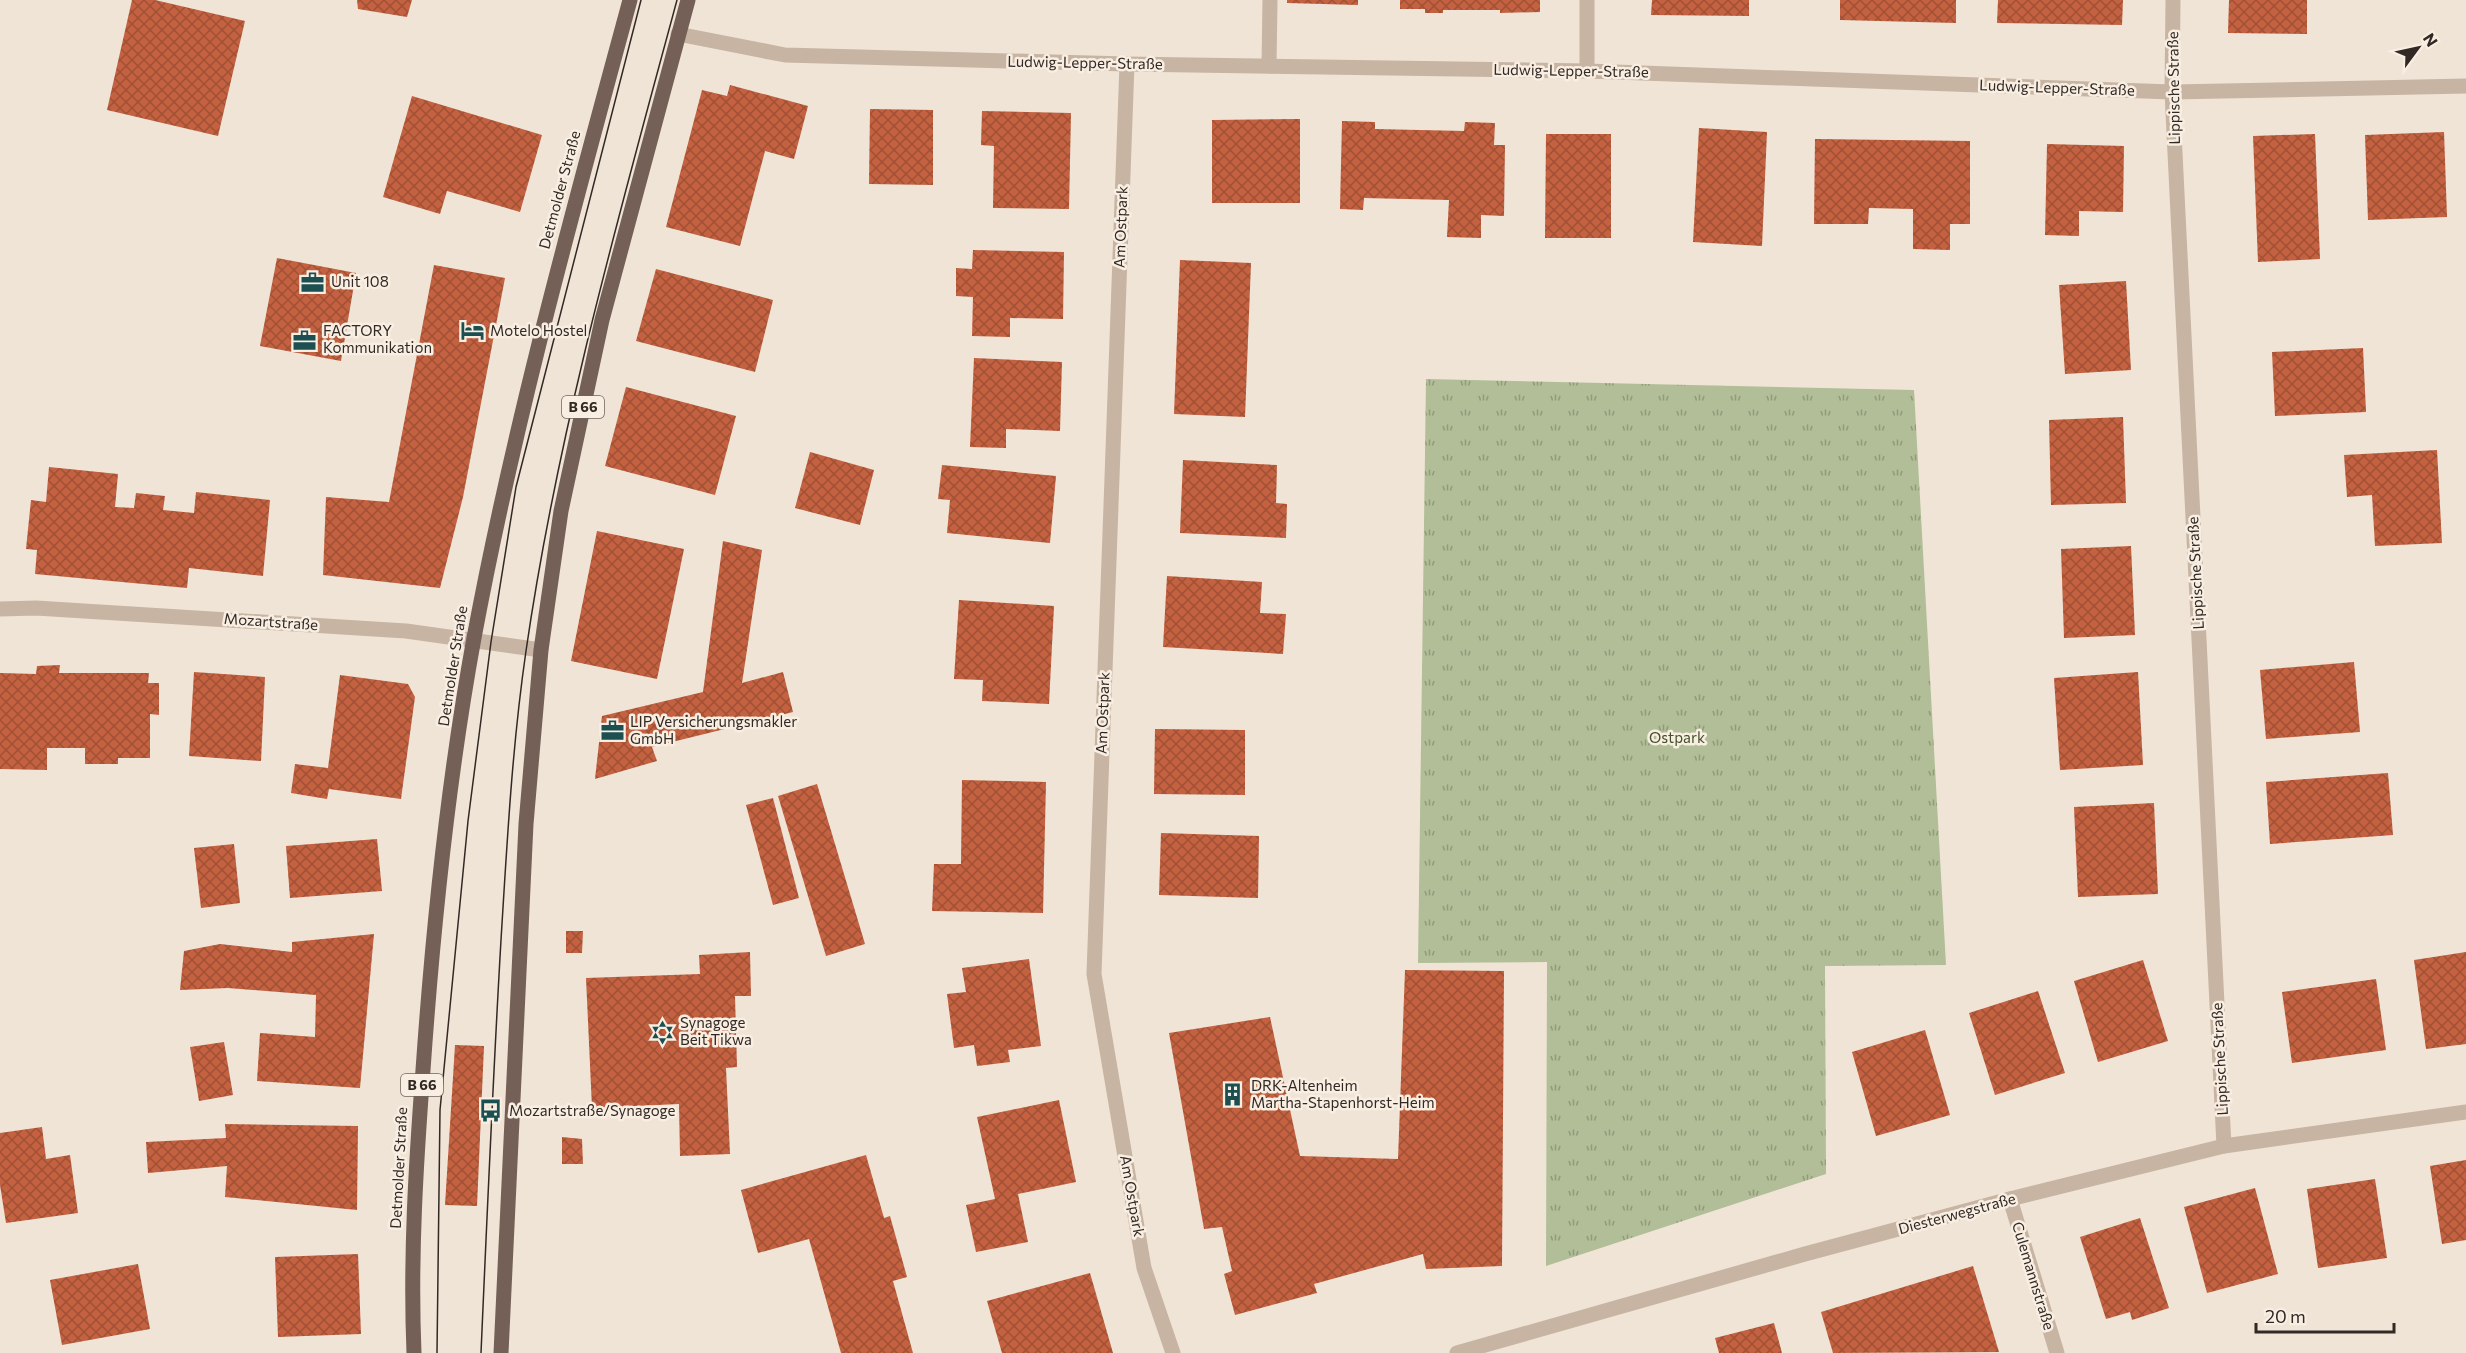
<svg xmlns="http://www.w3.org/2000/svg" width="2466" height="1353" font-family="Commissioner,sans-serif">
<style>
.park{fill:url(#park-tufts)}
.building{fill:url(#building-cross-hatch)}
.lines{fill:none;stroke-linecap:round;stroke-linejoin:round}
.minor{stroke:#c7b4a3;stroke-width:15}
.major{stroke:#746056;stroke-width:15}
.tram{stroke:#322925;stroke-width:1.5}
.labels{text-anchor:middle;stroke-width:5;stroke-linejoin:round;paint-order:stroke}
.shield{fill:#f8eee2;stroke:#6d645e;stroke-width:1.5}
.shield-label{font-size:14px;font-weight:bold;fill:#322925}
.street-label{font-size:15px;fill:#322925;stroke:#f8eee2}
.poi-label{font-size:15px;fill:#322925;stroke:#f8eee2;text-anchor:start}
.park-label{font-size:15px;fill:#425029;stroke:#f8eee2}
</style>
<defs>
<pattern id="park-tufts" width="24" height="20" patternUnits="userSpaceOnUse" patternTransform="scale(1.5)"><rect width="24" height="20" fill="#b1be97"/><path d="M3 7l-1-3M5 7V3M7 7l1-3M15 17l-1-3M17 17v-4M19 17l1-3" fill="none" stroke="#919a7b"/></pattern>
<pattern id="building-cross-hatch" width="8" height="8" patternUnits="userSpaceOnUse" patternTransform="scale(1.5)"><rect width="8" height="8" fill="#c46140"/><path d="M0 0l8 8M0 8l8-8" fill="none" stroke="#a05035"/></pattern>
</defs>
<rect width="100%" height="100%" fill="#f0e4d6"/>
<!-- park -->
<path class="park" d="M1426,379L1914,390L1946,965L1825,966L1826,1174L1546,1266L1547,962L1418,963Z"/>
<!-- building -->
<g class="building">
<path d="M132,0H155L245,21L218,136L107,110Z"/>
<path d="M357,0H412L407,17L358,9Z"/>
<path d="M1287,0H1358V5L1287,3Z"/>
<path d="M1400,0H1540V12L1500,13V10H1443V13H1425V9H1400Z"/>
<path d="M1652,0H1749V16L1651,15Z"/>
<path d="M1840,0H1956V23L1840,20Z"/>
<path d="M1998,0H2123L2122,25L1997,23Z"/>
<path d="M2229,0H2307V34L2228,33Z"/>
<path d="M730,85L808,106L794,159L765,151L740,246L666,227L702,90L727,96Z"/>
<path d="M412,96L542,135L520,212L447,191L440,214L383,197Z"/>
<path d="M870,109L933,110V185L869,184Z"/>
<path d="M982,111L1071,113L1069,209L993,208L994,146L981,145Z"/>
<path d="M1300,119V203H1212V120Z"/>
<path d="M1342,121L1375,122V129L1464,131L1465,122L1495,123L1494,145H1505L1504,216L1481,215V238L1447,237L1449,200L1364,198L1363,210L1340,209Z"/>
<path d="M1699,128L1767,132L1762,246L1693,242Z"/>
<path d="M2444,132L2447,217L2368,220L2365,135Z"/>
<path d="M1546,134H1611V238H1545Z"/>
<path d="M2315,134L2320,259L2258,262L2253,136Z"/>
<path d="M1815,139L1970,141V224H1950V250L1913,249V209L1869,208L1868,224H1814Z"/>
<path d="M2047,144L2124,146L2123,212L2079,211V236L2045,235Z"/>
<path d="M973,250L1064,252L1063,319L1010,318V337L972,336L973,297L956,296V268L972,269Z"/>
<path d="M277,258L356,273L341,361L260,346Z"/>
<path d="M1180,260L1251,263L1245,417L1174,414Z"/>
<path d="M434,265L505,278L463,497L440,588L323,575L326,497L389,502Z"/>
<path d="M656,269L773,300L755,372L636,341Z"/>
<path d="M2126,281L2131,370L2065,374L2059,285Z"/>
<path d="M2363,348L2366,412L2275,416L2272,352Z"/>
<path d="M974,358L1062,362L1060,431L1006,429V448L970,447Z"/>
<path d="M626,387L736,416L715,495L605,466Z"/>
<path d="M2123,417L2126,503L2051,505L2049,420Z"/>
<path d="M2437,450L2442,543L2375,546L2372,495L2347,497L2344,455Z"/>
<path d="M810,452L874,470L860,525L795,508Z"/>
<path d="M1183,460L1277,465L1276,503L1287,504L1286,538L1180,533Z"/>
<path d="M942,465L1056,476L1050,543L947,533L950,500L938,499Z"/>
<path d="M49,467L118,474L115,507L134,508L136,493L165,496L163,510L194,513L196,492L270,500L263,576L189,568L187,588L35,574L37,550L26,549L31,500L46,502Z"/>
<path d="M597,531L684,549L657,679L571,661Z"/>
<path d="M723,541L762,550L742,683L783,672L793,712L652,747L657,761L595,779L602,716L703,692Z"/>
<path d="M2131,546L2135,635L2064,638L2061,549Z"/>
<path d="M1167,576L1262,582L1260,613L1286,614L1283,654L1163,647Z"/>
<path d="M959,600L1054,606L1049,704L982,701L983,680L954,679Z"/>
<path d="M2354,662L2360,732L2266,739L2260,670Z"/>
<path d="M60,665L59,673H149L148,683H159V715L150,714V758H118V764H85V748H47V770L0,769V673L36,674L37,666Z"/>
<path d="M194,672L265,677L261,761L189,756Z"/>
<path d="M2138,672L2143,765L2060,770L2054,678Z"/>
<path d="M340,675L408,684L415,697L401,799L329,789L327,799L291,793L295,764L328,768Z"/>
<path d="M1155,729L1245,730V795L1154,794Z"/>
<path d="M2388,773L2393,835L2270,844L2266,782Z"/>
<path d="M962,780L1046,782L1043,913L932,911L934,864H961Z"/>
<path d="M817,784L865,944L826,956L778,796Z"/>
<path d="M773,798L799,898L773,905L746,805Z"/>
<path d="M2154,803L2158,894L2078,897L2074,807Z"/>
<path d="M1161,833L1259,836L1258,898L1159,895Z"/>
<path d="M377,839L382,891L290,898L286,846Z"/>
<path d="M234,844L240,903L201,908L194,848Z"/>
<path d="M566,931H583L582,953H566Z"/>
<path d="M374,934L360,1088L257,1081L260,1033L315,1037L316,995L228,988L180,990L184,951L220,944L292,952V942Z"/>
<path d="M750,952L751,996H735L737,1067L726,1068L730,1154L680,1156L679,1104L592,1108L586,978L700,974L699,955Z"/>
<path d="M2466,952V1044L2426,1049L2414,960Z"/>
<path d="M1029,959L1041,1046L1008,1050L1010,1062L977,1066L974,1045L954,1048L947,994L966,992L962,968Z"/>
<path d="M2143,960L2168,1041L2098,1062L2074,981Z"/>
<path d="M1405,970L1504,971L1502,1266L1426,1269L1423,1254L1314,1284L1317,1293L1235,1315L1224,1274L1232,1271L1222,1227L1204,1229L1169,1033L1270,1017L1300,1156L1398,1159Z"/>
<path d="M2376,979L2386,1050L2292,1063L2282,992Z"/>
<path d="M2038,991L2065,1073L1995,1095L1969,1013Z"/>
<path d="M1925,1030L1950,1115L1876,1136L1852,1052Z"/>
<path d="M224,1042L233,1095L199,1101L190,1047Z"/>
<path d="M455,1045L484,1046L477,1206L445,1205Z"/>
<path d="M1059,1100L1076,1182L1018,1194L1028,1242L976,1252L966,1205L995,1199L977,1117Z"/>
<path d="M225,1124L358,1126L357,1210L225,1197L227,1166L148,1173L146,1142L226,1138Z"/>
<path d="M42,1127L46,1159L70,1155L78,1213L6,1223L0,1185V1133Z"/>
<path d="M562,1137L582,1139L583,1164H562Z"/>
<path d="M866,1155L884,1218L890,1216L907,1277L893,1281L913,1353H841L809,1239L758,1253L741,1190Z"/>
<path d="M2466,1160V1240L2442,1244L2430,1166Z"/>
<path d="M2375,1179L2387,1258L2318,1268L2307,1189Z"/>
<path d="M2255,1188L2278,1274L2207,1293L2184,1207Z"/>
<path d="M2140,1218L2169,1308L2132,1320L2130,1312L2106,1319L2080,1237Z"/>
<path d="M358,1254L361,1334L278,1337L275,1257Z"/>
<path d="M138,1264L150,1329L62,1345L50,1280Z"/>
<path d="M1973,1266L1999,1352L1833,1353L1821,1312Z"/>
<path d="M1090,1273L1113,1353H1002L987,1301Z"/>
<path d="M1774,1323L1782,1353H1719L1715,1338Z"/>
</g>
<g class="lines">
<!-- minor -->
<g class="minor">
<path d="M2173,0L2172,92L2224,1146"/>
<path d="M678,34L785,55L1127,64L1587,71L2172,92L2466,86"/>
<path d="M1127,64L1094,974L1144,1268L1173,1353"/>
<path d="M1269,66L1270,0"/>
<path d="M1587,71V0"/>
<path d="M0,609L36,608L406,631L541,650"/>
<path d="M2010,1199L2057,1353"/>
<path d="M1457,1353L1805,1254L2010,1199L2224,1146L2466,1112"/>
</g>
<!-- major -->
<g class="major">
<path d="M414,1353C410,1258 416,1164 423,1070C433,926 448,780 474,638C514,423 573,211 630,0"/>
<path d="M501,1353L526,824L541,650L561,511L602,320L688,0"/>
</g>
<!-- tram -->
<g class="tram">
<path d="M437,1353L440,1110L468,821L491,642L516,487L641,0"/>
<path d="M481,1353C487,1215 493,1077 501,940C507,844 512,747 526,651C558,430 619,215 677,0"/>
</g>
</g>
<!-- icons -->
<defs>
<symbol id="office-bare" viewBox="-9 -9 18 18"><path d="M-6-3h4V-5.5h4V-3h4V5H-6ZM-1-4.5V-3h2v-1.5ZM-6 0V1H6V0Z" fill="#1c4f52" stroke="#f8eee2" stroke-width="2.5" paint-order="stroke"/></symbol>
<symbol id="hotel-bare" viewBox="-9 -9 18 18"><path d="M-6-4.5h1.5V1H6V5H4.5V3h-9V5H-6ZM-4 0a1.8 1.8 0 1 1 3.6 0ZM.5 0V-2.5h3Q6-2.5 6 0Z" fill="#1c4f52" stroke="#f8eee2" stroke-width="2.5" paint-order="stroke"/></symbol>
<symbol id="synagogue-bare" viewBox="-9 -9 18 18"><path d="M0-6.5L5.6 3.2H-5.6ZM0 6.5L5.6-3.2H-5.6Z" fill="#1c4f52" stroke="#f8eee2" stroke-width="2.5" paint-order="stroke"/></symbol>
<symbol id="building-bare" viewBox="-9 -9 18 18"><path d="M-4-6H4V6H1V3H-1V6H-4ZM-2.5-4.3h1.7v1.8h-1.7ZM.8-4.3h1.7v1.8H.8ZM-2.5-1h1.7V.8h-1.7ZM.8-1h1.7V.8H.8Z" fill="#1c4f52" stroke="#f8eee2" stroke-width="2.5" paint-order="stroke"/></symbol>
<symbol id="bus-bare" viewBox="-9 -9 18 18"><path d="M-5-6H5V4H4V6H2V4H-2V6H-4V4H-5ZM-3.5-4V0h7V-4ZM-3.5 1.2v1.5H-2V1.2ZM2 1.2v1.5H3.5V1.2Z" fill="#1c4f52" stroke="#f8eee2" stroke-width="2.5" paint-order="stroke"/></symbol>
</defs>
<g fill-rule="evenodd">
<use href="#office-bare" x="296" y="266" width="33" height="33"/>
<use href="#hotel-bare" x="456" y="314" width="33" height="33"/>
<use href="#office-bare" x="288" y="324" width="33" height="33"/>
<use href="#office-bare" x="596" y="714" width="33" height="33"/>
<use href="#synagogue-bare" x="646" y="1016" width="33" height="33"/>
<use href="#building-bare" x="1216" y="1078" width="33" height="33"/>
<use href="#bus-bare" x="474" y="1094" width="33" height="33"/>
</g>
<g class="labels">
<!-- shield labels -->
<g class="shield">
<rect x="562" y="396" width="42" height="22" rx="4.5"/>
<rect x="401" y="1074" width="42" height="22" rx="4.5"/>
</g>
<g class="shield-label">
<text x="583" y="412">B 66</text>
<text x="422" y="1090">B 66</text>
</g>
<!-- street labels -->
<g class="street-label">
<text transform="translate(1085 63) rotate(1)" y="5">Ludwig-Lepper-Straße</text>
<text transform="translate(1571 71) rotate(1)" y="5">Ludwig-Lepper-Straße</text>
<text transform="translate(2057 88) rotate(2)" y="5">Ludwig-Lepper-Straße</text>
<text transform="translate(2174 88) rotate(-91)" y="5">Lippische Straße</text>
<text transform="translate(560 190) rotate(-75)" y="5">Detmolder Straße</text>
<text transform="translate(1121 227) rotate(-88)" y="5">Am Ostpark</text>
<text transform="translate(2196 573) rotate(-93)" y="5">Lippische Straße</text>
<text transform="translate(271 622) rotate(4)" y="5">Mozartstraße</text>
<text transform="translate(453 666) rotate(-81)" y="5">Detmolder Straße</text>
<text transform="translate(1103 713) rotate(-88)" y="5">Am Ostpark</text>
<text transform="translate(2220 1059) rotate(-93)" y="5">Lippische Straße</text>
<text transform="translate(399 1168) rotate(-87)" y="5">Detmolder Straße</text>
<text transform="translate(1132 1196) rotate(80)" y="5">Am Ostpark</text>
<text transform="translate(1957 1214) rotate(-15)" y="5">Diesterwegstraße</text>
<text transform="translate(2033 1276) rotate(73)" y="5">Culemannstraße</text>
</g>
<!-- poi labels -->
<g class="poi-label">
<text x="331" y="287">Unit 108</text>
<text x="323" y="336">FACTORY<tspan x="323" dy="17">Kommunikation</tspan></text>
<text x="490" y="336">Motelo Hostel</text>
<text x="630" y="727">LIP Versicherungsmakler<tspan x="630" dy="17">GmbH</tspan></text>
<text x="680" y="1028">Synagoge<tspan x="680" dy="17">Beit Tikwa</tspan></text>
<text x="1251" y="1091">DRK-Altenheim<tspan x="1251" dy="17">Martha-Stapenhorst-Heim</tspan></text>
<text x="509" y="1116">Mozartstraße/Synagoge</text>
</g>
<!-- park labels -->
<g class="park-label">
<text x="1677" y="743">Ostpark</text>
</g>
</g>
<!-- north arrow -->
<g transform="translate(2418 48) rotate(57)" stroke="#f8eee2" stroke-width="4.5" paint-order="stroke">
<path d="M0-4.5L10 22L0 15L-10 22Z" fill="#322925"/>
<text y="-9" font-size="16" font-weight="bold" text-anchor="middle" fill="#322925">N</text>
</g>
<!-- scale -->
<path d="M2256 1323v9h138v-9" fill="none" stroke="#322925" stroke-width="3"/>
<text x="2265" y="1323" font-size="18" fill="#322925" stroke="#f8eee2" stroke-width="4.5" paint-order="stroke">20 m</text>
</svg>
